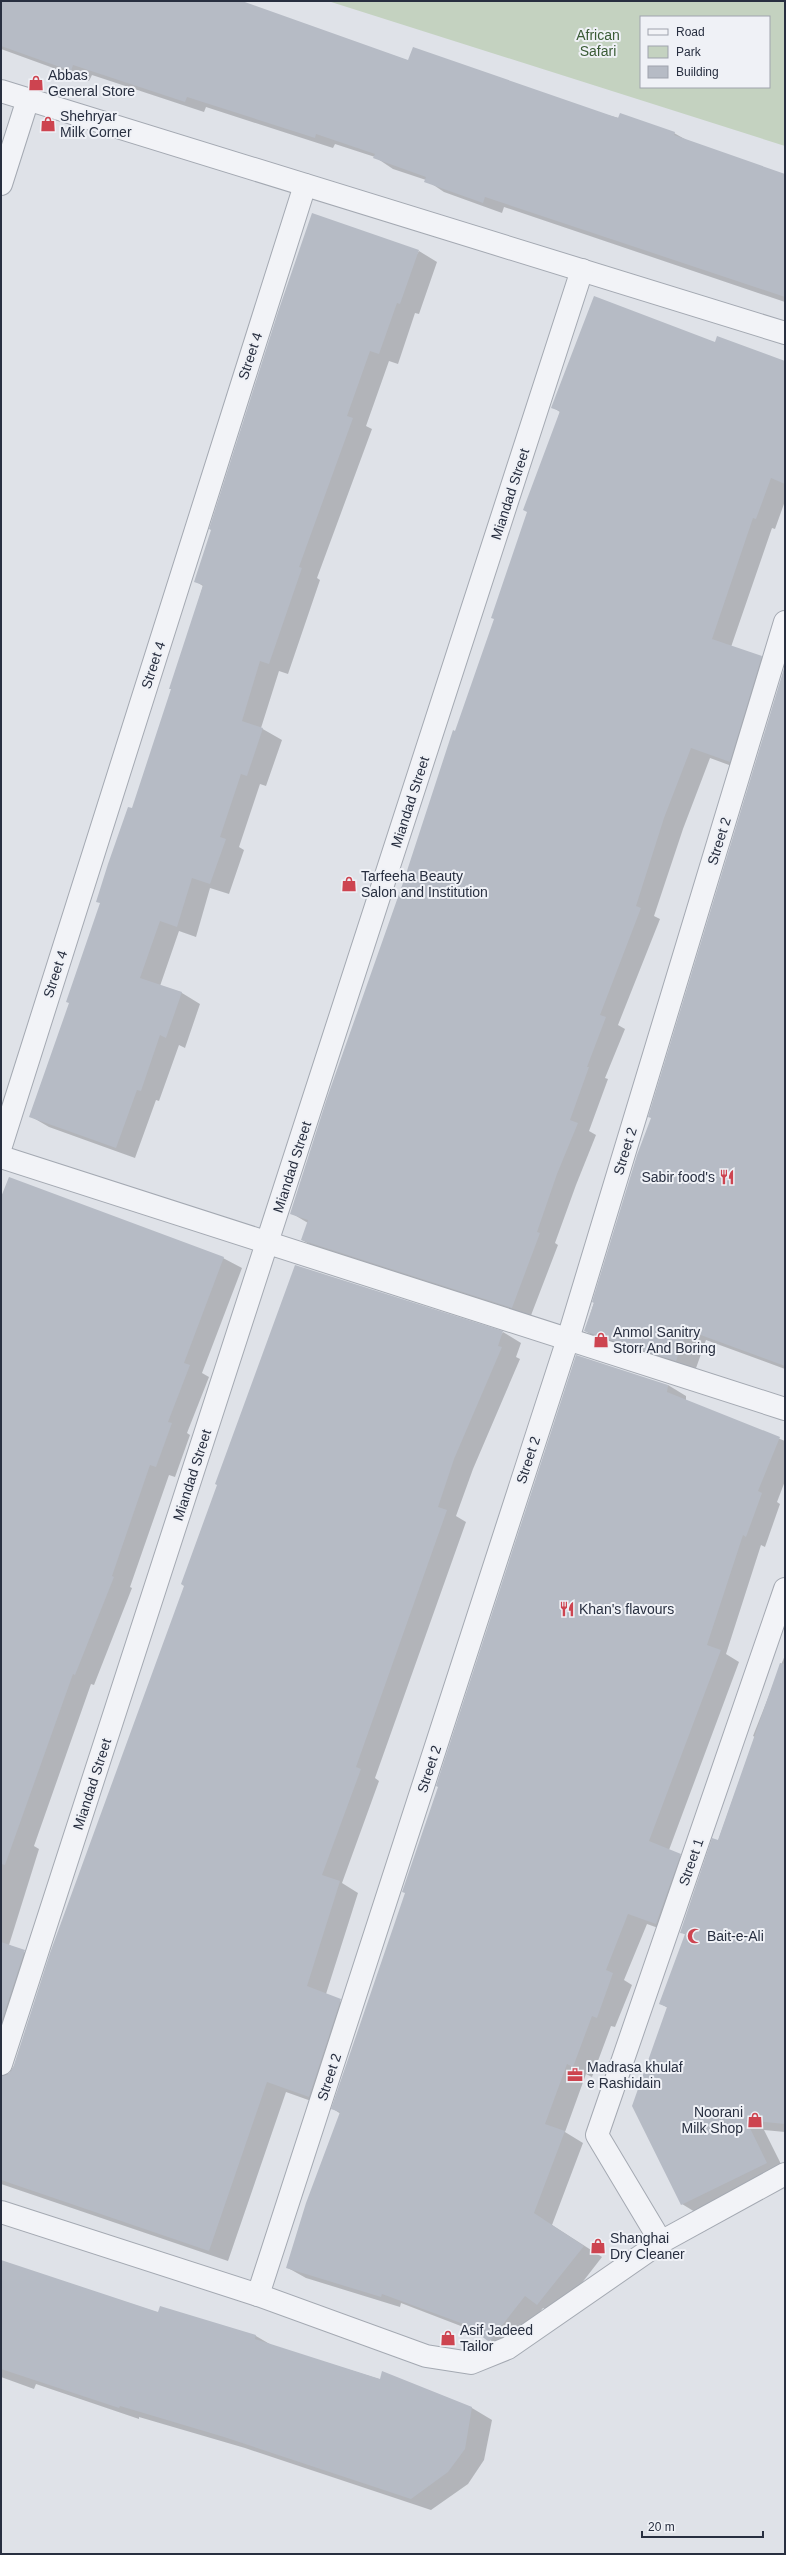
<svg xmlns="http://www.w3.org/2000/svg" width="786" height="2555" font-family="Arial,sans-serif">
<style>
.green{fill:#c4d2c0;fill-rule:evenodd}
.shadow{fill:#0003}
.building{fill:#b6bbc5}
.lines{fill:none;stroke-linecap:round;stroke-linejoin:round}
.street-casing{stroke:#a4a9b2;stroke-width:24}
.street{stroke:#f2f3f7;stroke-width:22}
.labels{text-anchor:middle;stroke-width:4;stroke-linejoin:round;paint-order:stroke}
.park-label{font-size:14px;fill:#3a5b35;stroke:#eff1f6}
.poi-label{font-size:14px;fill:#282f40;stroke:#eff1f6;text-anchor:start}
.street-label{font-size:14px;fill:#282f40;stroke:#eff1f6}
</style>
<rect width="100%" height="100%" fill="#dfe2e8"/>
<!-- green -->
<path class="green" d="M328,1H785V146ZM641,17H769V87H641Z"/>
<!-- shadow -->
<g class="shadow">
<path d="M1,1H236L409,61L674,133L690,142L785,175V302L504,207L502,213L444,192L426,180L393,169L375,157L335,144L333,148L206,107L204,112L92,75L89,81L1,49Z"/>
<path d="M419,251L437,262L419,314L415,313L398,364L389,361L366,426L372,429L317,578L320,580L288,674L279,671L261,728L282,740L266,786L260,784L239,847L244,850L229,894L210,888L196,937L179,931L160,986L182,993L200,1004L185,1048L179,1045L159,1101L156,1100L135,1158L49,1127L30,1116L70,1004L172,689L203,586L195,581Z"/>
<path d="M715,344L785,362V501L775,529L772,528L731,647L761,657L780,667L748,772L710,758L683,829L654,916L660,919L618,1025L625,1029L605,1078L608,1079L589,1131L596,1135L576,1185L555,1243L558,1245L530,1318L320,1250L302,1240L308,1223L291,1213L495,620L560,412L552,407Z"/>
<path d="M785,669V1369L706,1340L695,1371L604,1342L585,1331L652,1118Z"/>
<path d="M1,1201L223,1258L242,1268L202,1373L209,1377L187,1433L190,1435L175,1477L169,1475L130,1587L132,1588L94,1685L91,1684L34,1846L39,1849L9,1945L43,1961L8,2075L503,1332L521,1343L516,1357L520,1359L473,1469L456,1516L466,1522L375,1778L379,1781L342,1883L358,1893L326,1994L359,2011L328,2107L286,2092L228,2261L1,2184Z"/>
<path d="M668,1385L686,1396V1401L785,1441V1481L777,1502L780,1504L765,1547L761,1545L726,1654L739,1662L669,1850L699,1865L675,1934L647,1924L624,1980L632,1985L615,2027L611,2026L592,2077L586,2074L565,2132L583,2143L552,2225L602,2257L557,2315L543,2308L509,2352L479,2333L401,2303L400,2307L306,2278L288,2268L341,2114L333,2109Z"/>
<path d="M785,1655V2132L764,2130L785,2172L700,2215L682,2204L668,2008L661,2004L686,1935L681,1932L718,1841L755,1737L753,1736Z"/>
<path d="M1,2261L159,2313L256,2336L273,2346L472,2408L492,2420L484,2460L468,2484L431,2510L245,2448L139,2417V2419L36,2384L34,2389L1,2377Z"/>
</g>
<!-- building -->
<g class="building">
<path d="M1,1H242L408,60L413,47L618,118L620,113L675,132L674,135L785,174V297L485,197L483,203L424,182L426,177L373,158L375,154L316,134L315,138L187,97L185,102L73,65L71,71L1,46Z"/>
<path d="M312,213L419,250L400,304L397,303L379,354L370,351L347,416L353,418L299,567L302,568L269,664L260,661L242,721L263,728L247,776L241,774L220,837L226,839L210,884L192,878L177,927L160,921L140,978L182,992L166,1038L160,1035L141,1091L137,1090L116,1148L29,1117L69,1003L66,1002L100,903L96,902L108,864L128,807L132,808L171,689H169L203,585L194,582L211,530L209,529L278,312Z"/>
<path d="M594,296L715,342L717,336L785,361V484L771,478L756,519L753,518L712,639L762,656L730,762L691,748L664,818L636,906L641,908L600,1015L606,1017L587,1067H589L570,1120L578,1123L557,1174L537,1232L540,1233L512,1308L301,1240L308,1220L290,1214L327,1098L404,880L453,730L455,731L494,619L491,618L527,512L523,510L560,411L551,408Z"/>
<path d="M785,665V1366L687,1330L676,1361L584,1331L594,1303L592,1302L637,1155L651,1118L648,1117Z"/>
<path d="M9,1177L224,1257L184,1363L190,1365L168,1422L172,1423L156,1467L150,1465L112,1576L114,1577L75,1675L73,1674L5,1865L1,1864V1197Z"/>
<path d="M295,1265L503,1331L498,1346L502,1347L454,1459L438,1507L447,1510L356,1767L361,1769L322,1875L340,1881L307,1986L341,1999L309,2097L267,2082L209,2251L1,2180V2076L9,2074L13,2068L50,1953L184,1586L181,1584L217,1485L215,1484Z"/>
<path d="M576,1355L668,1385L667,1392L780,1437L758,1491L762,1493L746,1537L743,1535L707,1645L721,1650L649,1841L681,1854L656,1924L628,1914L606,1970L613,1973L597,2018L592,2016L573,2067L567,2064L545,2124L565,2131L534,2213L584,2246L537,2305L525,2296L489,2342L469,2326L382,2294L381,2297L286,2268L306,2203L340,2112L331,2109L405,1893L402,1892L438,1787L436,1786Z"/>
<path d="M780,1663L785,1664V2124L746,2120L767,2163L681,2205L632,2106L667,2007L659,2004L685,1934L680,1933L712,1838L718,1840Z"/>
<path d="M1,1942L25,1950L1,2023Z"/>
<path d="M1,2260L158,2312L160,2306L256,2335L255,2339L380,2379L382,2371L472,2407L465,2449L448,2472L411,2499L224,2437L120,2406L119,2408L1,2369Z"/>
</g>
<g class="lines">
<defs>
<g id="street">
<path d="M1,91L785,333"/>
<path d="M1,184L28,99"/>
<path d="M1,1146L305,185"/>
<path d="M1,1157L785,1409"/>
<path d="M1,2064L582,270"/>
<path d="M1,2212L258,2295L426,2356L471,2363L508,2348L661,2242L785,2174"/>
<path d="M661,2242L597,2135L785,1589"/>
<path d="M258,2295L568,1339L785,622"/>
</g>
</defs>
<!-- street casing -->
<use href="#street" class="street-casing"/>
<!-- street -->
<use href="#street" class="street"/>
</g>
<!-- icons -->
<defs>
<symbol id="shop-bare" viewBox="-9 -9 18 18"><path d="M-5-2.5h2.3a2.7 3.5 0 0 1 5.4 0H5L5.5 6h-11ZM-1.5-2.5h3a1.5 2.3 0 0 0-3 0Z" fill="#cd4450" stroke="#eff1f6" stroke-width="2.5" paint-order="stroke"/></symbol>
<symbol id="restaurant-bare" viewBox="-9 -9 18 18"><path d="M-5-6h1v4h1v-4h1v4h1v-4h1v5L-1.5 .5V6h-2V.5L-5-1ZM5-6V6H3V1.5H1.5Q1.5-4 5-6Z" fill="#cd4450" stroke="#eff1f6" stroke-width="2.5" paint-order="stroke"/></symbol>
<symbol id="mosque-bare" viewBox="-9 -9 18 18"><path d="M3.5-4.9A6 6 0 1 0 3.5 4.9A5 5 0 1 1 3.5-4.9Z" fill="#cd4450" stroke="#eff1f6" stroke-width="2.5" paint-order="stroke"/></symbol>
<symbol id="office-bare" viewBox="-9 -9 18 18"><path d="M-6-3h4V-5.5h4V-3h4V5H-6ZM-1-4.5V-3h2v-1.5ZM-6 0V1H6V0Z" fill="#cd4450" stroke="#eff1f6" stroke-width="2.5" paint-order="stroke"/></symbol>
</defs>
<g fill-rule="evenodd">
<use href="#shop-bare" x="25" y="72" width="22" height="22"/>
<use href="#shop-bare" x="37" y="113" width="22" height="22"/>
<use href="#shop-bare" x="338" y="873" width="22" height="22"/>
<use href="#restaurant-bare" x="716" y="1166" width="22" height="22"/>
<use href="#shop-bare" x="590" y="1329" width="22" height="22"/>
<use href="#restaurant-bare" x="556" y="1598" width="22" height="22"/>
<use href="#mosque-bare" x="684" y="1925" width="22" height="22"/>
<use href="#office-bare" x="564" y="2064" width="22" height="22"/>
<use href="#shop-bare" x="744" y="2109" width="22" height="22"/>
<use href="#shop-bare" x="587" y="2235" width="22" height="22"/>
<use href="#shop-bare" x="437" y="2327" width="22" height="22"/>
</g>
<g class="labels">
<!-- park labels -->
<g class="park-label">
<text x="598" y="40">African<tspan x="598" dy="16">Safari</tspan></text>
</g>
<!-- poi labels -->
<g class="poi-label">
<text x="48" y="80">Abbas<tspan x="48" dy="16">General Store</tspan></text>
<text x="60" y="121">Shehryar<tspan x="60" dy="16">Milk Corner</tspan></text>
<text x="361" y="881">Tarfeeha Beauty<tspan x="361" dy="16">Salon and Institution</tspan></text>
<text x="715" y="1182" text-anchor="end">Sabir food's</text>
<text x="613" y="1337">Anmol Sanitry<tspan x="613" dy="16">Storr And Boring</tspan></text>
<text x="579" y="1614">Khan's flavours</text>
<text x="707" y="1941">Bait-e-Ali</text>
<text x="587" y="2072">Madrasa khulaf<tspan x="587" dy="16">e Rashidain</tspan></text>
<text x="743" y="2117" text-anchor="end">Noorani<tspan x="743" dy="16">Milk Shop</tspan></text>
<text x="610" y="2243">Shanghai<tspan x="610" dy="16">Dry Cleaner</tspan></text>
<text x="460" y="2335">Asif Jadeed<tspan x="460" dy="16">Tailor</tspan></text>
</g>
<!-- street labels -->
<g class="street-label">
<text transform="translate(250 356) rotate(-72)" y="5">Street 4</text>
<text transform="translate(510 494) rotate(-72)" y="5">Miandad Street</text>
<text transform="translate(153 665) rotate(-72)" y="5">Street 4</text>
<text transform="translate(410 802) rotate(-72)" y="5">Miandad Street</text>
<text transform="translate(719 841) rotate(-73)" y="5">Street 2</text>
<text transform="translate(55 974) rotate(-72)" y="5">Street 4</text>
<text transform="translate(625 1151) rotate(-73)" y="5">Street 2</text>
<text transform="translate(292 1167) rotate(-72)" y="5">Miandad Street</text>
<text transform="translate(528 1460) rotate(-72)" y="5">Street 2</text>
<text transform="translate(192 1475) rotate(-72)" y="5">Miandad Street</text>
<text transform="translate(429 1769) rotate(-72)" y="5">Street 2</text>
<text transform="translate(92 1784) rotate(-72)" y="5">Miandad Street</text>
<text transform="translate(691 1862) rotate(-71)" y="5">Street 1</text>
<text transform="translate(329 2077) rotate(-72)" y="5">Street 2</text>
</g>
</g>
<!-- border -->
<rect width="786" height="2555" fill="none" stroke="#282f40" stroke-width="4"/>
<!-- legend -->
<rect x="640" y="16" width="130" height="72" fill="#eff1f6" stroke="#9fa3ad"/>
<rect x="648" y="29" width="20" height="6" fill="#f2f3f7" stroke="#9fa3ad"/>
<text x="676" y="36" font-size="12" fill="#282f40">Road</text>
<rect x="648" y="46" width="20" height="12" fill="#c4d2c0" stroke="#9fa3ad"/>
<text x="676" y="56" font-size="12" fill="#282f40">Park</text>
<rect x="648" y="66" width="20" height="12" fill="#b6bbc5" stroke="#9fa3ad"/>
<text x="676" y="76" font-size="12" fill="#282f40">Building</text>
<!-- scale -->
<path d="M642 2531v6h121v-6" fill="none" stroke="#282f40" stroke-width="2"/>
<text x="648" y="2531" font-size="12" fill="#282f40" stroke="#eff1f6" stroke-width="3" paint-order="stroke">20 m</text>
</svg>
